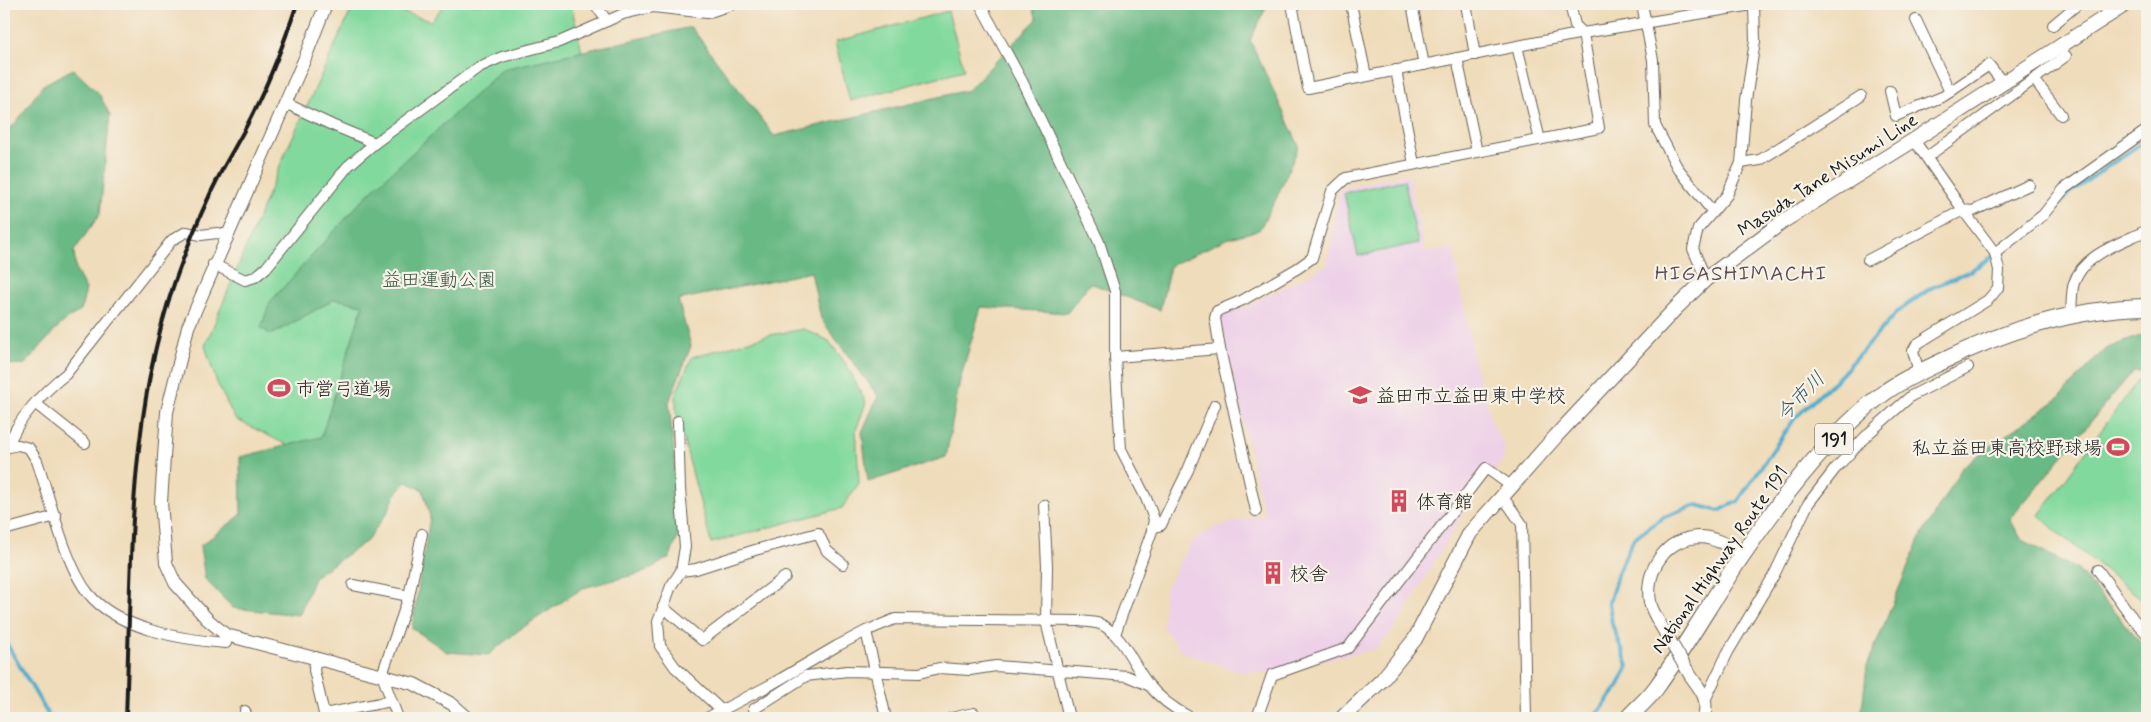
<svg xmlns="http://www.w3.org/2000/svg" width="2151" height="722" font-family="Mynerve,'Klee One',sans-serif">
<style>
.built{fill:#eed0e8}
.green{fill:#82d99d;stroke:#4f7a5c}
.forest{fill:#69b984;stroke:#426a50}
.lines{fill:none;stroke-linecap:round;stroke-linejoin:round}
.stream{stroke:#4faccd;stroke-width:4}
.minor-casing{stroke:#665f53;stroke-width:12}
.tertiary-casing{stroke:#665f53;stroke-width:14}
.secondary-casing{stroke:#665f53;stroke-width:16}
.trunk-casing{stroke:#665f53;stroke-width:18}
.minor{stroke:#fff;stroke-width:10}
.tertiary{stroke:#fff;stroke-width:12}
.secondary{stroke:#fff;stroke-width:14}
.trunk{stroke:#fff;stroke-width:16}
.rail{stroke:#1c1c1c;stroke-width:4}
.tertiary-bridge-casing{stroke:#665f53;stroke-width:14;stroke-linecap:butt}
.tertiary-bridge{stroke:#fff;stroke-width:12}
.labels{text-anchor:middle;stroke-width:4.5;stroke-linejoin:round;paint-order:stroke}
.shield{fill:#f7f3e8;stroke:#5e5c59;stroke-width:1}
.shield-label{font-size:18px;font-weight:bold;fill:#1c1c1c}
.street-label{font-size:19px;fill:#1c1c1c;stroke:#f7f3e8}
.park-label{font-size:19px;fill:#3b5543;stroke:#f7f3e8}
.poi-label{font-size:19px;fill:#1c1c1c;stroke:#f7f3e8;text-anchor:start}
.water-label{font-size:20px;font-style:italic;fill:#305663;stroke:#f7f3e8}
.quarter-label{font-size:21px;letter-spacing:1px;fill:#5d4c57;stroke:#f7f3e8}
</style>
<rect width="100%" height="100%" fill="#f7f3e8"/>
<filter id="ink" filterUnits="userSpaceOnUse"><feTurbulence type="fractalNoise" baseFrequency=".02" numOctaves="2"/><feDisplacementMap in="SourceGraphic" scale="10" xChannelSelector="R" yChannelSelector="G"/><feConvolveMatrix kernelMatrix="1 2 1 2 8 2 1 2 1" color-interpolation-filters="sRGB"/></filter>
<filter id="wash" filterUnits="userSpaceOnUse"><feTurbulence type="fractalNoise" baseFrequency=".0096" numOctaves="4" result="noise"/><feDisplacementMap in="SourceGraphic" scale="20" xChannelSelector="R" yChannelSelector="G"/><feGaussianBlur stdDeviation="1.12" result="paint"/><feColorMatrix in="noise" values="0 0 0 0 0 0 0 0 0 0 0 0 0 0 0 0 0 1.4 0 .05"/><feComposite in="paint" operator="in"/></filter>
<g filter="url(#wash)">
<rect width="100%" height="100%" fill="#efdcba"/>
<!-- built -->
<path class="built" d="M1408,174L1425,252L1453,248L1475,366L1492,423L1505,447L1502,462L1480,485L1397,625L1376,649L1269,672H1240L1183,652L1163,627L1165,590L1191,542L1217,526L1264,515L1220,315L1248,306L1327,265L1340,189Z"/>
<!-- green -->
<g class="green">
<path d="M354,4H378L431,21L445,4H571L652,355L449,497L398,466L313,458L235,419L217,383L205,346L284,156Z"/>
<path d="M948,11L964,70L850,101L835,42Z"/>
<path d="M1404,180L1418,243L1358,256L1344,193Z"/>
<path d="M804,329L829,341L848,367L866,403L856,430L859,483L842,508L711,543L676,411V393L692,357L770,335Z"/>
<path d="M2139,379H2147V603L2057,532L2039,515Z"/>
</g>
<!-- forest -->
<g class="forest">
<path d="M1031,4H1268L1250,40L1299,146L1276,199L1259,230L1226,239L1170,266L1160,310L1090,283L1067,313L981,307L960,380L946,457L868,482L862,432L878,396L821,319L811,272L678,300L691,346L669,402L681,529L670,557L645,572L583,588L519,630L488,655L447,652L412,628L430,517L423,490L407,482L396,493L387,513L367,541L315,576L299,615L233,608L205,579L200,546L241,515L240,457L321,437L363,305L335,299L271,335L261,328L270,302L368,194L503,69L691,27L774,136L968,90L1037,19Z"/>
<path d="M73,69L99,94L110,115L100,214L74,251L76,271L86,289L81,310L61,324L25,364L4,365V133L15,124L43,85Z"/>
<path d="M2147,333V371H2133L2010,519L2021,539L2078,570L2147,650V718H1861L1867,666L1919,540L1963,466L2059,398L2105,349Z"/>
</g>
<g class="lines">
<!-- stream -->
<g class="stream">
<path d="M2028,233L2044,223L2068,194L2147,139"/>
<path d="M4,639L50,718"/>
<path d="M1594,718L1618,687L1628,666L1612,624L1609,603L1618,572L1634,538L1664,517L1697,505L1719,511L1738,501L1795,418L1842,374L1897,312L1931,288L1970,271L1995,255"/>
</g>
</g>
</g>
<g filter="url(#ink)">
<g class="lines">
<defs>
<g id="minor">
<path d="M595,4L607,21"/>
<path d="M980,4L1022,81L1099,242L1115,291V357L1121,449L1146,498L1154,519L1152,531L1115,634"/>
<path d="M1292,4L1308,88L1583,33L1758,4"/>
<path d="M1351,4L1366,76"/>
<path d="M1412,4L1424,65"/>
<path d="M1466,4L1475,55"/>
<path d="M1642,4L1653,60L1655,125L1677,167L1712,211"/>
<path d="M1916,20L1950,92"/>
<path d="M2053,25L2078,4"/>
<path d="M1517,46L1540,140"/>
<path d="M1457,58L1477,152"/>
<path d="M1396,70L1414,164"/>
<path d="M2034,79L2061,115"/>
<path d="M1890,91L1896,116L1944,96L1989,65L2003,83"/>
<path d="M285,103L332,125L375,143L479,67L502,57L559,42L623,14L653,7L707,13L733,4"/>
<path d="M1914,140L1963,210L1995,253L1999,270L1998,288L1988,300L1917,344L1913,351L1919,372"/>
<path d="M1927,157L2066,56"/>
<path d="M1741,163L1760,160L1861,96"/>
<path d="M1995,253L2043,215L2064,189L2147,130"/>
<path d="M1868,260L1963,210L1973,211L2029,185"/>
<path d="M213,264L245,280L255,277L266,268L348,166L375,143"/>
<path d="M1706,279L1693,249L1698,229L1727,195L1741,163L1746,100L1755,41L1754,4"/>
<path d="M2071,314C2072,304 2071,292 2074,283C2083,254 2122,243 2147,230"/>
<path d="M1220,349L1256,511"/>
<path d="M1115,357L1220,349L1215,318L1217,311L1243,300L1298,268L1312,258L1332,191L1346,178L1599,128L1583,33L1575,25L1570,4"/>
<path d="M36,404L85,443"/>
<path d="M678,421L680,489L685,547L681,571L671,586L658,622L660,646L675,667L722,711"/>
<path d="M8,447C16,420 44,391 66,374L172,240L186,232L201,235L217,233L227,235"/>
<path d="M4,448L18,445L29,448L37,461C50,498 65,564 88,593C117,629 183,640 226,643V635"/>
<path d="M1502,496L1522,524L1526,718"/>
<path d="M1044,505L1047,566L1046,621L1069,718"/>
<path d="M1152,528L1161,525L1188,470L1215,405"/>
<path d="M4,530L56,516"/>
<path d="M2098,570L2134,620L2147,634"/>
<path d="M681,571L696,569L755,550L818,533L827,551L843,564"/>
<path d="M353,585L409,596"/>
<path d="M663,607L702,640L785,577"/>
<path d="M866,631L886,718"/>
<path d="M316,657L314,670L325,718"/>
<path d="M1706,698L1728,652L1774,575L1808,504L1835,469L1869,433L1911,396L1968,367"/>
<path d="M754,709L806,676L847,671L919,673L939,668L970,670L996,666L1127,676L1148,685"/>
<path d="M245,711L247,718"/>
<path d="M324,714L391,701"/>
<path d="M398,718L382,675L409,596L422,534"/>
<path d="M707,718L772,684L837,646L866,631L895,619L1080,621C1086,622 1094,622 1100,624C1123,634 1133,665 1148,684C1160,699 1174,709 1191,718"/>
<path d="M951,718L974,713"/>
<path d="M1257,718L1272,675L1348,648L1486,468L1511,486"/>
</g>
<g id="tertiary">
<path d="M326,4L305,58L188,327L167,412L161,502L166,563L175,583L207,619L226,635L414,684L452,704L468,718"/>
<path d="M1660,624C1656,617 1651,609 1650,602C1645,570 1665,538 1700,537C1714,537 1731,547 1744,553"/>
<path d="M1690,675C1701,691 1709,697 1704,718"/>
</g>
<path id="secondary" d="M1342,718L1382,680L1415,639L1470,533L1556,436L1675,309L1706,279L1785,220L1914,140L2126,4"/>
<path id="trunk" d="M1628,718C1637,708 1648,699 1656,688C1687,645 1713,598 1743,554C1780,500 1831,432 1884,393C1901,380 1922,371 1941,362C2006,330 2074,308 2147,307"/>
</defs>
<!-- minor casing -->
<use href="#minor" class="minor-casing"/>
<!-- tertiary casing -->
<use href="#tertiary" class="tertiary-casing"/>
<!-- secondary casing -->
<use href="#secondary" class="secondary-casing"/>
<!-- trunk casing -->
<use href="#trunk" class="trunk-casing"/>
<!-- minor -->
<use href="#minor" class="minor"/>
<!-- tertiary -->
<use href="#tertiary" class="tertiary"/>
<!-- secondary -->
<use href="#secondary" class="secondary"/>
<!-- trunk -->
<use href="#trunk" class="trunk"/>
<!-- rail -->
<path class="rail" d="M126,718C132,566 126,406 182,262C193,232 206,201 221,172C232,151 245,131 255,109C272,75 285,40 297,4"/>
<defs>
<path id="tertiary-bridge" d="M1660,624L1690,675"/>
</defs>
<!-- tertiary-bridge casing -->
<use href="#tertiary-bridge" class="tertiary-bridge-casing"/>
<!-- tertiary-bridge -->
<use href="#tertiary-bridge" class="tertiary-bridge"/>
</g>
</g>
<!-- icons -->
<defs>
<symbol id="stadium-bare" viewBox="-9 -9 18 18"><path d="M0-5a6.5 5 0 1 0 0 10a6.5 5 0 1 0 0-10ZM-3.5-1.8h7v3.6h-7Z" fill="#d1495b" stroke="#f7f3e8" stroke-width="2.5" paint-order="stroke"/></symbol>
<symbol id="school-bare" viewBox="-9 -9 18 18"><path d="M0-5L7-2L0 1L-7-2ZM-4 1L0 2.5L4 1V4Q0 6-4 4Z" fill="#d1495b" stroke="#f7f3e8" stroke-width="2.5" paint-order="stroke"/></symbol>
<symbol id="building-bare" viewBox="-9 -9 18 18"><path d="M-4-6H4V6H1V3H-1V6H-4ZM-2.5-4.3h1.7v1.8h-1.7ZM.8-4.3h1.7v1.8H.8ZM-2.5-1h1.7V.8h-1.7ZM.8-1h1.7V.8H.8Z" fill="#d1495b" stroke="#f7f3e8" stroke-width="2.5" paint-order="stroke"/></symbol>
</defs>
<g fill-rule="evenodd">
<use href="#stadium-bare" x="263" y="372" width="32" height="32"/>
<use href="#school-bare" x="1344" y="379" width="32" height="32"/>
<use href="#stadium-bare" x="2102" y="431" width="32" height="32"/>
<use href="#building-bare" x="1383" y="485" width="32" height="32"/>
<use href="#building-bare" x="1257" y="557" width="32" height="32"/>
</g>
<g class="labels">
<!-- shield labels -->
<rect class="shield" x="1815" y="423.5" width="38" height="31" rx="4"/>
<g class="shield-label">
<text x="1834" y="445">191</text>
</g>
<!-- street labels -->
<g class="street-label">
<text transform="translate(1827 174) rotate(-33)" y="7">Masuda Tane Misumi Line</text>
<text transform="translate(1719 559) rotate(-55)" y="7">National Highway Route 191</text>
</g>
<!-- park labels -->
<g class="park-label">
<text x="439" y="286">益田運動公園</text>
</g>
<!-- poi labels -->
<g class="poi-label">
<text x="296" y="395">市営弓道場</text>
<text x="1376" y="402">益田市立益田東中学校</text>
<text x="2102" y="454" text-anchor="end">私立益田東高校野球場</text>
<text x="1416" y="508">体育館</text>
<text x="1290" y="580">校舎</text>
</g>
<!-- water labels -->
<g class="water-label">
<text transform="translate(1800 396) rotate(-46)" y="7">今市川</text>
</g>
<!-- quarter labels -->
<g class="quarter-label">
<text x="1741" y="280">HIGASHIMACHI</text>
</g>
</g>
<!-- margin -->
<rect width="2151" height="722" fill="none" stroke="#f7f3e8" stroke-width="20"/>
</svg>
